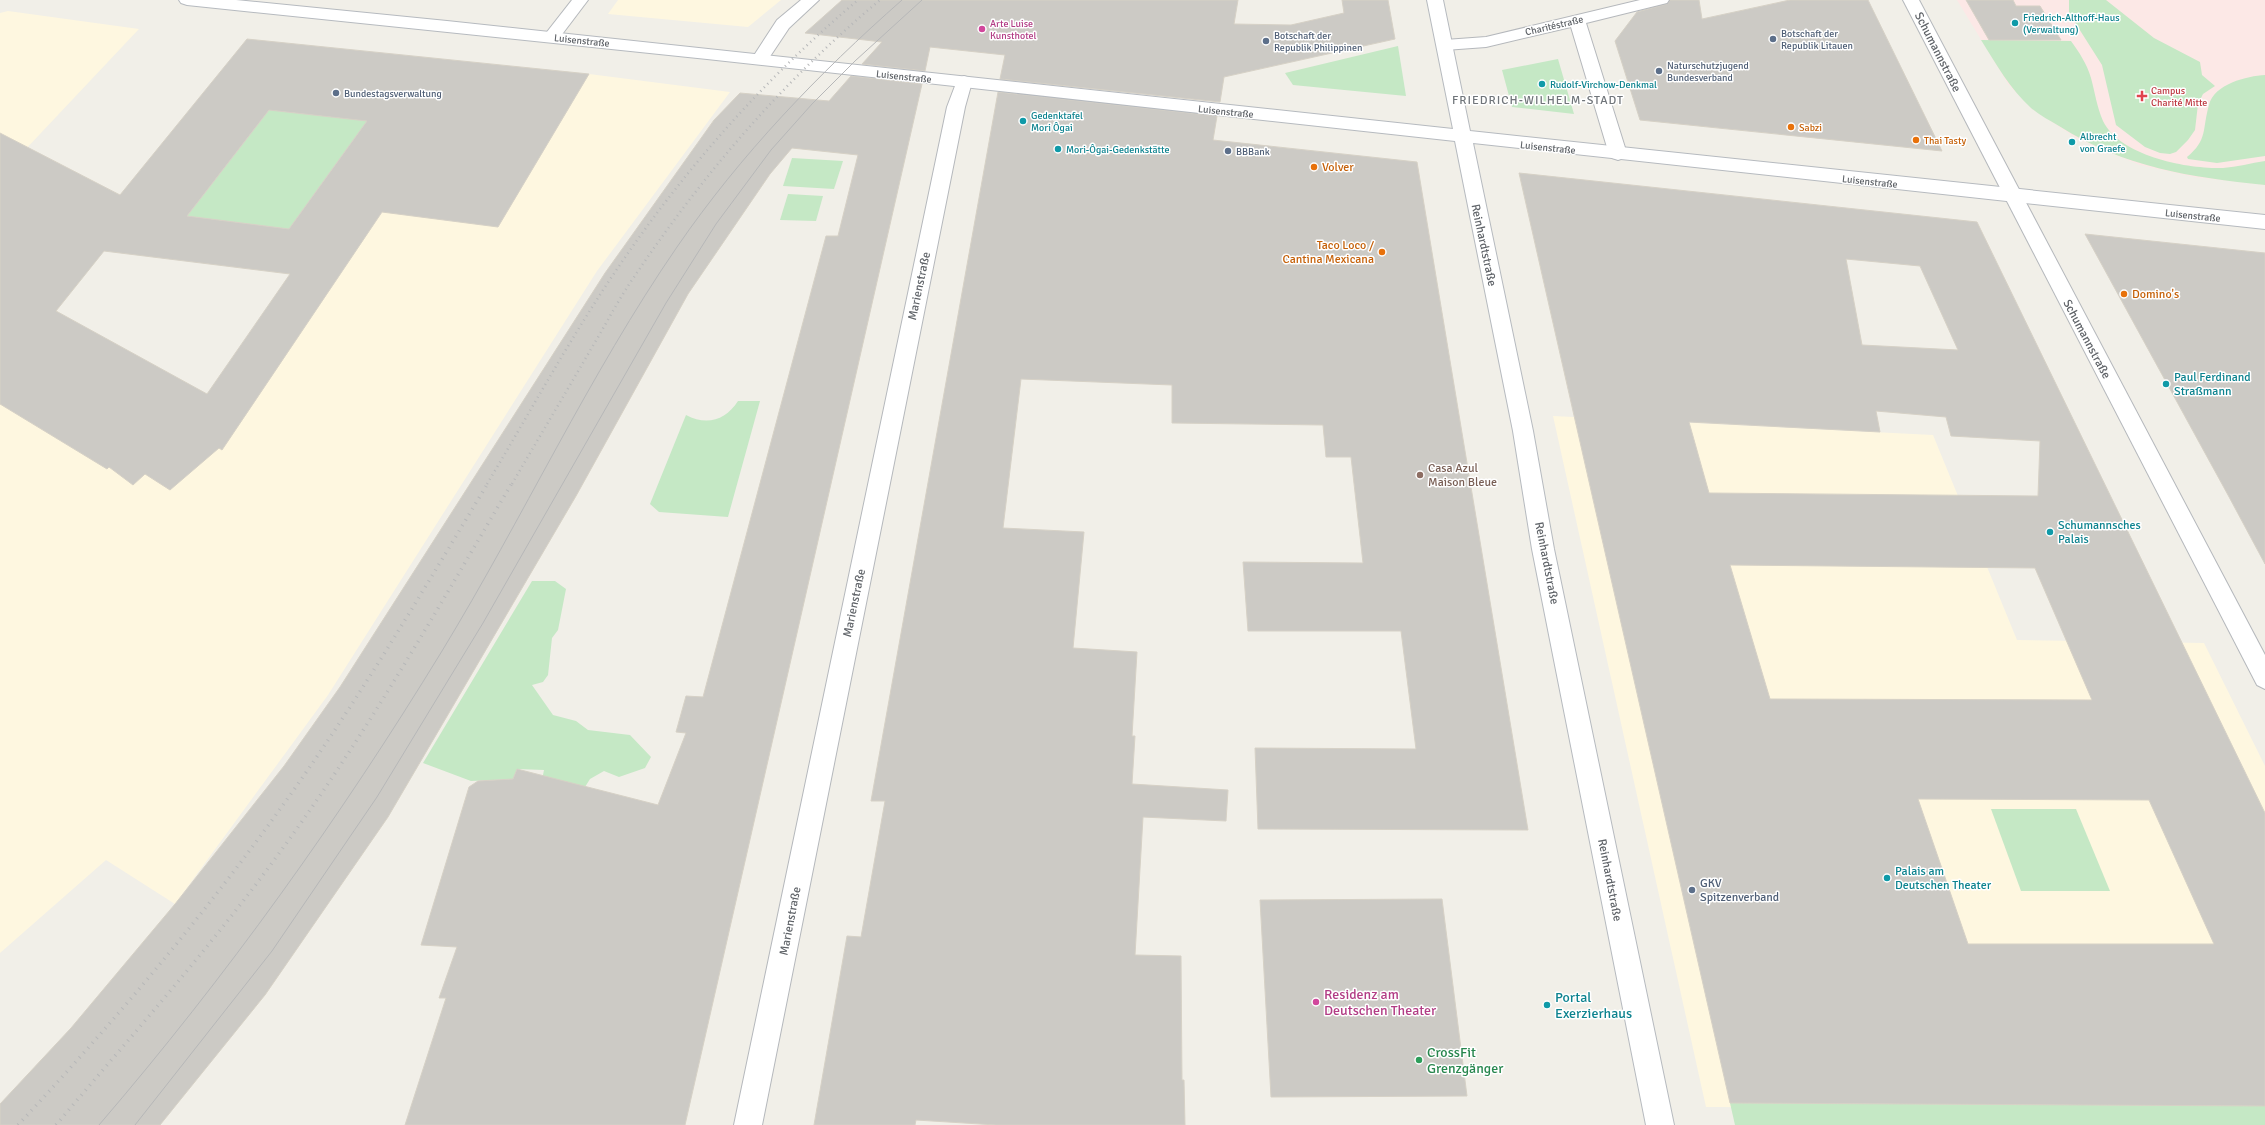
<svg xmlns="http://www.w3.org/2000/svg" width="2265" height="1125" font-family="Signika,sans-serif">
<style>
.commercial{fill:#fef7e0}
.medical{fill:#fce8e6}
.green{fill:#c5e8c5}
.building{fill:#cccac5;stroke:#d6d1c6;fill-rule:evenodd}
.lines{fill:none;stroke-linecap:round;stroke-linejoin:round}
.street-casing{stroke:#b5b8bc;stroke-width:2}
.secondary-casing{stroke:#b6babf;stroke-width:2}
.street{fill:#fff;fill-rule:evenodd}
.secondary{fill:#fff;fill-rule:evenodd}
.tram{stroke:#b6b7b8;stroke-width:1}
.rail-far1{stroke:#b6b7b8;stroke-width:2.5;stroke-dasharray:1 4;stroke-linecap:butt}
.rail{stroke:#b6b7b8;stroke-width:3.5;stroke-dasharray:1 5.5;stroke-linecap:butt}
.culture-dot{fill:#0f9aa8;stroke:#fff;stroke-width:1.5}
.hotel-dot{fill:#d1479c;stroke:#fff;stroke-width:1.5}
.service-dot{fill:#5c6f8a;stroke:#fff;stroke-width:1.5}
.health-dot{fill:#e0444e;stroke:#fff;stroke-width:1.5}
.food-dot{fill:#e8710a;stroke:#fff;stroke-width:1.5}
.education-dot{fill:#8d6e63;stroke:#fff;stroke-width:1.5}
.leisure-dot{fill:#2e9e5b;stroke:#fff;stroke-width:1.5}
.labels{text-anchor:middle;stroke-width:3;stroke-linejoin:round;paint-order:stroke}
.far-culture-label{font-size:10px;fill:#0d838f;stroke:#fff;text-anchor:start}
.far-hotel-label{font-size:10px;fill:#b23c85;stroke:#fff;text-anchor:start}
.far-street-label{font-size:10px;fill:#5f6368;stroke:#fff}
.far-service-label{font-size:10px;fill:#4e5e75;stroke:#fff;text-anchor:start}
.far-health-label{font-size:10px;fill:#be3a42;stroke:#fff;text-anchor:start}
.far-food-label{font-size:10px;fill:#c56008;stroke:#fff;text-anchor:start}
.street-label{font-size:12px;fill:#5f6368;stroke:#fff}
.far-quarter-label{font-size:12px;letter-spacing:1px;fill:#70757a;stroke:#fff}
.food-label{font-size:12px;fill:#c56008;stroke:#fff;text-anchor:start}
.culture-label{font-size:12px;fill:#0d838f;stroke:#fff;text-anchor:start}
.education-label{font-size:12px;fill:#785e54;stroke:#fff;text-anchor:start}
.service-label{font-size:12px;fill:#4e5e75;stroke:#fff;text-anchor:start}
.near-hotel-label{font-size:14px;fill:#b23c85;stroke:#fff;text-anchor:start}
.near-culture-label{font-size:14px;fill:#0d838f;stroke:#fff;text-anchor:start}
.near-leisure-label{font-size:14px;fill:#27864d;stroke:#fff;text-anchor:start}
</style>
<rect width="100%" height="100%" fill="#f1efe8"/>
<!-- commercial -->
<g class="commercial">
<path d="M618,0H781L748,27L608,14Z"/>
<path d="M8,11L139,29L8,168L0,184V13Z"/>
<path d="M589,74L730,92L597,271L328,695L175,904L106,860L0,953V236L81,280L56,311L245,416L382,212L498,227Z"/>
<path d="M1553,416L1933,435L2017,640L2204,643L2265,766V1108L1706,1107Z"/>
</g>
<!-- medical -->
<path class="medical" d="M1957,0H2265V185L2194,177L2140,165L2078,139L2032,109L2008,84Z"/>
<!-- green -->
<g class="green">
<path d="M2069,0H2106L2154,38L2200,62L2202,75L2215,86L2203,94L2198,104L2195,130L2188,140L2176,152L2170,154L2160,153L2145,147L2116,125L2102,65L2069,13Z"/>
<path d="M1981,40L2071,41C2079,52 2087,64 2091,78C2095,93 2097,107 2103,121C2121,157 2188,169 2223,168C2237,167 2251,163 2265,161V185C2190,177 2125,168 2059,126C2050,121 2039,115 2031,108C2010,89 1996,64 1981,40Z"/>
<path d="M1398,46L1406,96L1293,85L1285,73Z"/>
<path d="M1558,59L1574,114L1512,107L1502,70Z"/>
<path d="M2265,75V156L2217,163L2188,159L2187,157C2208,140 2202,129 2209,105C2214,84 2247,76 2265,75Z"/>
<path d="M269,110L367,121L289,229L187,216Z"/>
<path d="M792,158L843,161L834,189L783,186Z"/>
<path d="M788,194L823,196L816,221L780,220Z"/>
<path d="M738,401H760L728,517L659,512L650,504L686,415C707,426 726,420 738,401Z"/>
<path d="M532,581H555L566,589L558,630L552,638L548,675L543,682L532,685L553,715L576,721L588,730L630,735L651,757L645,768L619,777L604,771L590,779L585,787L542,780L544,770L517,769L513,779L471,781L423,763Z"/>
<path d="M1991,809H2076L2110,891H2021Z"/>
<path d="M1730,1103L2265,1106V1125H1735Z"/>
</g>
<!-- building -->
<g class="building">
<path d="M842,0H1238L1234,24L1291,25L1344,13L1342,0H1388L1395,39L1224,77L1220,102L1000,79L1005,55L930,47L925,71L862,64L882,42L805,33Z"/>
<path d="M1670,0H1699L1702,19L1790,0H1868L1942,151L1640,120L1615,41L1637,12L1667,4Z"/>
<path d="M1966,0H2013L2016,6H2040L2061,40H1989Z"/>
<path d="M247,39L589,74L498,227L382,212L222,450L219,448L170,490L145,474L133,485L109,467L107,469L0,404V133L120,195ZM269,110L367,121L289,229L187,216ZM104,251L290,274L207,394L56,311Z"/>
<path d="M851,76L922,84L685,1125H405L446,998H439L457,947L421,945L469,787L478,781L513,779L517,769L658,805L686,733L676,732L686,696L703,697L826,236H838L858,155L792,148L770,174L688,294L576,496L388,817L265,995L160,1125H0V1104L71,1028L175,904L284,766L340,687L605,273L714,120L740,93L829,101Z"/>
<path d="M998,92L1217,116L1213,140L1417,162L1528,830L1258,829L1255,748L1416,749L1401,631H1248L1243,562L1363,563L1351,457H1326L1323,425L1172,423V385L1021,379L1003,528L1084,532L1073,648L1137,652L1132,736H1135L1132,784L1228,790L1226,821L1143,817L1135,955L1181,956L1182,1080H1184L1185,1125H996L916,1120L915,1125H814L847,936L861,937L885,801H871Z"/>
<path d="M1519,173L1977,222L2265,813V1106L1730,1103ZM1846,259L1920,266L1958,350L1862,345ZM1876,411L1946,417L1951,436L2040,441L2038,496L1709,493L1689,422L1880,432ZM1730,565L2035,568L2092,700L1770,699ZM1918,799L2149,800L2214,944H1968Z"/>
<path d="M2085,234L2265,253V564L2228,495Z"/>
<path d="M1442,899L1467,1096L1271,1097L1260,900Z"/>
</g>
<g class="lines">
<defs>
<g id="street">
<path d="M572,0H588L557,41H545L543,37Z"/>
<path d="M801,0H819L789,28L765,64H753L751,60L777,20Z"/>
<path d="M1640,0H1669L1667,3L1586,23L1627,154L1624,158L1618,160L1612,158L1609,154L1571,27L1486,47L1445,50L1439,49L1437,45L1439,41L1445,40L1486,37Z"/>
<path d="M1903,0H1919L2265,655V689L2257,685Z"/>
<path d="M964,76L970,78L972,82L965,107L762,1125H734L947,107L958,78Z"/>
</g>
<path id="secondary" d="M179,0H236L447,21L1453,129L1427,0H1443L1470,131L2265,215V229L1473,143L1533,431L1554,549L1674,1125H1646L1532,549L1513,431L1455,141L707,59L187,5L181,3Z"/>
</defs>
<!-- street casing -->
<use href="#street" class="street-casing"/>
<!-- secondary casing -->
<use href="#secondary" class="secondary-casing"/>
<!-- street -->
<use href="#street" class="street"/>
<!-- secondary -->
<use href="#secondary" class="secondary"/>
<!-- tram -->
<g class="tram">
<path d="M99,1125C227,976 340,818 442,651C523,518 589,375 677,247C741,154 818,74 902,0"/>
<path d="M135,1125L272,951L377,797L483,623L666,303L716,224L771,150L812,104L855,61L922,0"/>
</g>
<!-- rail-far1 -->
<g class="rail-far1">
<path d="M487,484C529,414 568,342 613,275C682,172 763,80 858,0"/>
<path d="M512,484C538,439 565,394 591,349C605,326 617,302 632,280C703,174 782,82 880,0"/>
</g>
<!-- rail -->
<g class="rail">
<path d="M18,1125C115,1021 206,913 288,798C361,696 424,589 488,483"/>
<path d="M56,1125C132,1035 211,947 280,852C366,735 438,608 512,483"/>
</g>
</g>
<!-- markers -->
<g class="culture-dot">
<circle cx="2015" cy="23" r="4"/>
<circle cx="1542" cy="84" r="4"/>
<circle cx="1023" cy="121" r="4"/>
<circle cx="2072" cy="142" r="4"/>
<circle cx="1058" cy="149" r="4"/>
<circle cx="2166" cy="384" r="4"/>
<circle cx="2050" cy="532" r="4"/>
<circle cx="1887" cy="878" r="4"/>
<circle cx="1547" cy="1005" r="4"/>
</g>
<g class="hotel-dot">
<circle cx="982" cy="29" r="4"/>
<circle cx="1316" cy="1002" r="4"/>
</g>
<g class="service-dot">
<circle cx="1773" cy="39" r="4"/>
<circle cx="1266" cy="41" r="4"/>
<circle cx="1659" cy="71" r="4"/>
<circle cx="336" cy="93" r="4"/>
<circle cx="1228" cy="151" r="4"/>
<circle cx="1692" cy="890" r="4"/>
</g>
<path class="health-dot" d="M2140 90h4v4h4v4h-4v4h-4v-4h-4v-4h4z"/>
<g class="food-dot">
<circle cx="1791" cy="127" r="4"/>
<circle cx="1916" cy="140" r="4"/>
<circle cx="1314" cy="167" r="4"/>
<circle cx="1382" cy="252" r="4"/>
<circle cx="2124" cy="294" r="4"/>
</g>
<circle class="education-dot" cx="1420" cy="475" r="4"/>
<circle class="leisure-dot" cx="1419" cy="1060" r="4"/>
<g class="labels">
<!-- far-culture labels -->
<g class="far-culture-label">
<text x="2023" y="21">Friedrich-Althoff-Haus<tspan x="2023" dy="12">(Verwaltung)</tspan></text>
<text x="1550" y="88">Rudolf-Virchow-Denkmal</text>
<text x="1031" y="119">Gedenktafel<tspan x="1031" dy="12">Mori Ôgai</tspan></text>
<text x="2080" y="140">Albrecht<tspan x="2080" dy="12">von Graefe</tspan></text>
<text x="1066" y="153">Mori-Ôgai-Gedenkstätte</text>
</g>
<!-- far-hotel labels -->
<g class="far-hotel-label">
<text x="990" y="27">Arte Luise<tspan x="990" dy="12">Kunsthotel</tspan></text>
</g>
<!-- far-street labels -->
<g class="far-street-label">
<text transform="translate(1554 25) rotate(-13)" y="4">Charitéstraße</text>
<text transform="translate(582 40) rotate(6)" y="4">Luisenstraße</text>
<text transform="translate(904 76) rotate(6)" y="4">Luisenstraße</text>
<text transform="translate(1226 111) rotate(6)" y="4">Luisenstraße</text>
<text transform="translate(1548 147) rotate(6)" y="4">Luisenstraße</text>
<text transform="translate(1870 181) rotate(6)" y="4">Luisenstraße</text>
<text transform="translate(2193 215) rotate(6)" y="4">Luisenstraße</text>
</g>
<!-- far-service labels -->
<g class="far-service-label">
<text x="1781" y="37">Botschaft der<tspan x="1781" dy="12">Republik Litauen</tspan></text>
<text x="1274" y="39">Botschaft der<tspan x="1274" dy="12">Republik Philippinen</tspan></text>
<text x="1667" y="69">Naturschutzjugend<tspan x="1667" dy="12">Bundesverband</tspan></text>
<text x="344" y="97">Bundestagsverwaltung</text>
<text x="1236" y="155">BBBank</text>
</g>
<!-- far-health labels -->
<g class="far-health-label">
<text x="2151" y="94">Campus<tspan x="2151" dy="12">Charité Mitte</tspan></text>
</g>
<!-- far-food labels -->
<g class="far-food-label">
<text x="1799" y="131">Sabzi</text>
<text x="1924" y="144">Thai Tasty</text>
</g>
<!-- street labels -->
<g class="street-label">
<text transform="translate(1938 52) rotate(63)" y="4">Schumannstraße</text>
<text transform="translate(1484 245) rotate(78)" y="4">Reinhardtstraße</text>
<text transform="translate(919 286) rotate(-78)" y="4">Marienstraße</text>
<text transform="translate(2087 339) rotate(62)" y="4">Schumannstraße</text>
<text transform="translate(1547 563) rotate(79)" y="4">Reinhardtstraße</text>
<text transform="translate(854 603) rotate(-78)" y="4">Marienstraße</text>
<text transform="translate(1610 880) rotate(79)" y="4">Reinhardtstraße</text>
<text transform="translate(790 921) rotate(-79)" y="4">Marienstraße</text>
</g>
<!-- far-quarter labels -->
<g class="far-quarter-label">
<text x="1538" y="104">FRIEDRICH-WILHELM-STADT</text>
</g>
<!-- food labels -->
<g class="food-label">
<text x="1322" y="171">Volver</text>
<text x="1374" y="249" text-anchor="end">Taco Loco /<tspan x="1374" dy="14">Cantina Mexicana</tspan></text>
<text x="2132" y="298">Domino's</text>
</g>
<!-- culture labels -->
<g class="culture-label">
<text x="2174" y="381">Paul Ferdinand<tspan x="2174" dy="14">Straßmann</tspan></text>
<text x="2058" y="529">Schumannsches<tspan x="2058" dy="14">Palais</tspan></text>
<text x="1895" y="875">Palais am<tspan x="1895" dy="14">Deutschen Theater</tspan></text>
</g>
<!-- education labels -->
<g class="education-label">
<text x="1428" y="472">Casa Azul<tspan x="1428" dy="14">Maison Bleue</tspan></text>
</g>
<!-- service labels -->
<g class="service-label">
<text x="1700" y="887">GKV<tspan x="1700" dy="14">Spitzenverband</tspan></text>
</g>
<!-- near-hotel labels -->
<g class="near-hotel-label">
<text x="1324" y="999">Residenz am<tspan x="1324" dy="16">Deutschen Theater</tspan></text>
</g>
<!-- near-culture labels -->
<g class="near-culture-label">
<text x="1555" y="1002">Portal<tspan x="1555" dy="16">Exerzierhaus</tspan></text>
</g>
<!-- near-leisure labels -->
<g class="near-leisure-label">
<text x="1427" y="1057">CrossFit<tspan x="1427" dy="16">Grenzgänger</tspan></text>
</g>
</g>
</svg>
